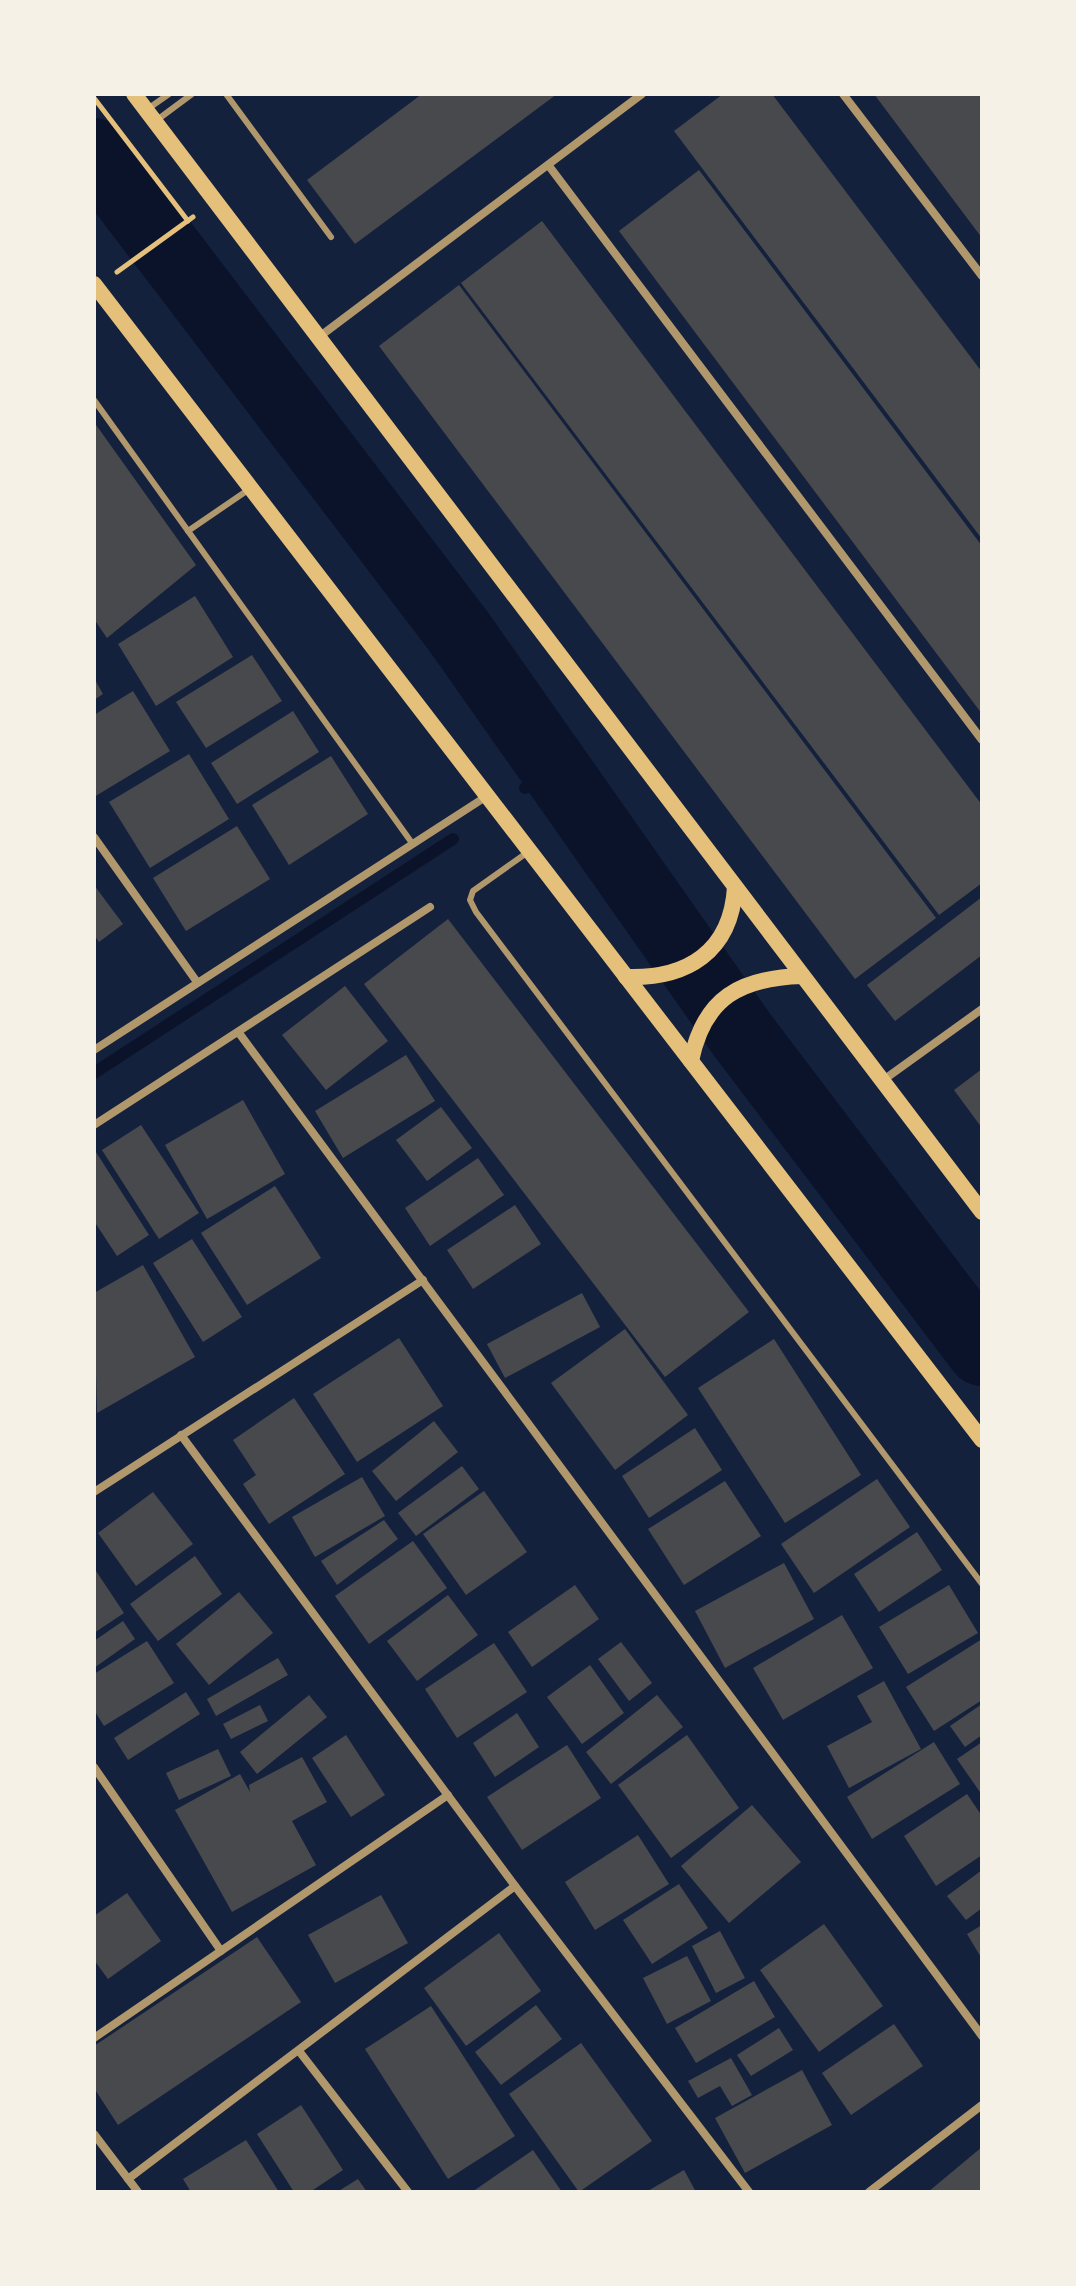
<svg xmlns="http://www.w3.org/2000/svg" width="1076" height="2286" font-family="'Noto Serif',serif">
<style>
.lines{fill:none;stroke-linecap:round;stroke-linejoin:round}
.stream{stroke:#0b132b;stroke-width:12}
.river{stroke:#0b132b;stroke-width:70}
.building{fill:#48494c}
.path{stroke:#e5c07b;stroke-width:5}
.service{stroke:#b1986c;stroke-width:6}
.minor{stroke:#b1986c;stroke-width:8}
.secondary{stroke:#e5c07b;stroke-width:16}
</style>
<rect width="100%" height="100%" fill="#14213d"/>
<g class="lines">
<!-- stream -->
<g class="stream">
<path d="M525,788L553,766"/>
<path d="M94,1073L453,839"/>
</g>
<!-- river -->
<path class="river" d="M94,153L459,632L743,1036L982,1351"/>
</g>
<!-- building -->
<g class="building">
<path d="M422,94H557L355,244L307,180Z"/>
<path d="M723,94H772L982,372V539L674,131Z"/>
<path d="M874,94H982V238Z"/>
<path d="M699,170L982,546V714L619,231Z"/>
<path d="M542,221L982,805V883L939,915L461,283Z"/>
<path d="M459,285L936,918L855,979L379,346Z"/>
<path d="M94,422L196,565L107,638L94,619Z"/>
<path d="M195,596L233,657L156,706L118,644Z"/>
<path d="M252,655L282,701L206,748L176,702Z"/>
<path d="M94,678L103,694L94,700Z"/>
<path d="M133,691L170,751L94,797V715Z"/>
<path d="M293,711L319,752L237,804L211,763Z"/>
<path d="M189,754L229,819L150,868L109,802Z"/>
<path d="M331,756L368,814L289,865L252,805Z"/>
<path d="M237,826L270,879L186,931L153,878Z"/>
<path d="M94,885L123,924L99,942L94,935Z"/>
<path d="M982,897V955L895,1021L867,985Z"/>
<path d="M448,919L749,1312L665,1377L364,984Z"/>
<path d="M345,986L388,1041L326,1090L282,1035Z"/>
<path d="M406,1055L435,1101L343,1158L315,1111Z"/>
<path d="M982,1069V1128L954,1090Z"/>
<path d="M243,1100L285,1174L207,1219L165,1145Z"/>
<path d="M441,1107L472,1148L427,1181L396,1140Z"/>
<path d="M141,1125L199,1213L159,1239L102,1150Z"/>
<path d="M94,1149L149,1235L117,1256L94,1221Z"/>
<path d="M478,1158L504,1195L430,1246L405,1208Z"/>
<path d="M275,1186L321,1258L247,1305L201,1233Z"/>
<path d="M515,1205L541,1244L473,1289L447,1250Z"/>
<path d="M192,1239L242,1317L203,1342L153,1263Z"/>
<path d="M143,1265L195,1357L97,1413L94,1293Z"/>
<path d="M582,1293L600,1327L505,1378L487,1344Z"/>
<path d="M625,1329L688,1415L615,1470L551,1383Z"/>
<path d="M399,1338L443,1406L357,1462L313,1394Z"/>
<path d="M774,1339L861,1475L785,1523L698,1388Z"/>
<path d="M294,1398L345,1474L269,1524L243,1484L256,1475L233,1440Z"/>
<path d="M434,1421L458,1452L396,1501L372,1471Z"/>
<path d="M695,1428L722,1470L649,1518L622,1476Z"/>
<path d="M462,1466L479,1489L416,1536L398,1513Z"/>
<path d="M362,1477L385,1516L315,1557L292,1517Z"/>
<path d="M877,1479L910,1527L814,1593L781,1544Z"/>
<path d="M725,1481L761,1536L684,1585L648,1529Z"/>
<path d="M484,1491L527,1552L466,1595L423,1534Z"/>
<path d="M153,1492L193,1544L136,1586L98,1533Z"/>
<path d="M384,1520L398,1539L337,1585L321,1561Z"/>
<path d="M917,1532L942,1570L879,1612L854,1574Z"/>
<path d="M413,1541L447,1588L369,1644L335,1596Z"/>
<path d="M195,1556L222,1594L158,1641L130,1604Z"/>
<path d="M784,1563L814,1619L725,1668L695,1611Z"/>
<path d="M94,1568L124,1613L94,1633Z"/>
<path d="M575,1585L599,1619L532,1667L508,1632Z"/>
<path d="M949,1585L978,1633L908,1674L879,1627Z"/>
<path d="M239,1592L273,1633L209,1685L176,1644Z"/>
<path d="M448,1595L478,1635L417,1681L387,1641Z"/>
<path d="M842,1615L873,1668L783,1720L753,1668Z"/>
<path d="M123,1621L135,1639L94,1668V1641Z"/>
<path d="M982,1639V1700L934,1731L906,1687Z"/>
<path d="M147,1641L174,1683L104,1726L94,1710V1674Z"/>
<path d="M621,1642L652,1683L629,1701L598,1659Z"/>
<path d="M494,1643L527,1692L457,1738L425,1689Z"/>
<path d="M278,1658L288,1675L216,1716L207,1699Z"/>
<path d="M590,1665L624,1713L582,1744L547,1697Z"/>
<path d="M884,1681L921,1749L849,1788L827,1746L872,1722L857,1696Z"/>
<path d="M186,1692L200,1714L128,1760L114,1738Z"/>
<path d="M309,1695L327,1717L257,1774L240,1752Z"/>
<path d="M657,1695L683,1727L611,1784L586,1752Z"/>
<path d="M982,1704V1735L965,1747L950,1726Z"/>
<path d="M260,1705L268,1721L231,1739L223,1724Z"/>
<path d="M517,1713L539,1747L495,1777L473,1743Z"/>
<path d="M346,1735L385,1795L351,1817L312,1758Z"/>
<path d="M687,1735L739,1808L671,1858L618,1785Z"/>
<path d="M934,1742L960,1784L872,1839L847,1797Z"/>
<path d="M982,1742V1795L957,1759Z"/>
<path d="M567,1745L601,1798L522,1850L487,1797Z"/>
<path d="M218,1749L231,1776L179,1800L166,1773Z"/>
<path d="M302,1757L327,1802L292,1821L316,1865L232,1912L175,1810L240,1774L250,1792L249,1785Z"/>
<path d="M967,1794L982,1816V1855L936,1886L904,1836Z"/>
<path d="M752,1805L801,1862L729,1923L681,1866Z"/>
<path d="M638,1835L669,1884L595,1930L565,1882Z"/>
<path d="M982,1870V1908L966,1920L947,1896Z"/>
<path d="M679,1884L708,1928L652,1964L623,1920Z"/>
<path d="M127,1893L161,1941L108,1979L94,1960V1916Z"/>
<path d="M381,1895L408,1943L335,1983L308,1935Z"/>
<path d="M824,1924L883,2006L819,2052L760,1970Z"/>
<path d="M982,1925V1959L967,1934Z"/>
<path d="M720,1931L745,1978L716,1993L692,1946Z"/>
<path d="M499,1933L541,1991L466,2046L424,1988Z"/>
<path d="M257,1937L301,2002L118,2125L94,2088V2046Z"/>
<path d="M687,1956L711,2001L667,2024L643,1978Z"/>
<path d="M754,1981L775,2017L696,2063L675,2028Z"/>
<path d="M536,2005L562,2039L501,2085L475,2052Z"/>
<path d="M431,2006L515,2136L448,2179L365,2049Z"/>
<path d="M894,2024L923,2066L851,2115L822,2073Z"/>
<path d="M779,2028L793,2050L751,2076L737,2055Z"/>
<path d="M581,2043L652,2141L579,2192L509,2094Z"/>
<path d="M731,2058L752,2095L732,2106L720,2086L698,2098L688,2081Z"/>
<path d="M802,2070L832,2125L745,2173L715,2118Z"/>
<path d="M301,2105L343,2170L310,2192H294L257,2134Z"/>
<path d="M246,2140L279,2192H191L183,2179Z"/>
<path d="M982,2147V2192H928Z"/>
<path d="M533,2150L562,2192H472Z"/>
<path d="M684,2170L696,2192H646Z"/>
<path d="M358,2179L367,2192H337Z"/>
</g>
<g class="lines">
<!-- path -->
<g class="path">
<path d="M94,98L188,221"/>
<path d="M117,272L193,217"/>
</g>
<!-- service -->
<g class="service">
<path d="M226,94L331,237"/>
<path d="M149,108L169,94"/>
<path d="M157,120L192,94"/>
<path d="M94,400L412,843"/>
<path d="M188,531L248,490"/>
<path d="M528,852L473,891L470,900L476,912L982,1584"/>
</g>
<!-- minor -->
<g class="minor">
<path d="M843,94L982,276"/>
<path d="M549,166L982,740"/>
<path d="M319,337L642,94"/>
<path d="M94,837L197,982"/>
<path d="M239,1033L982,2036"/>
<path d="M94,1050L487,796"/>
<path d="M882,1081L982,1009"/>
<path d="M94,1125L430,907"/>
<path d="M181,1435L515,1886L749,2192"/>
<path d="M94,1492L423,1280"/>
<path d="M94,1767L221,1951"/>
<path d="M94,2038L448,1795"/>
<path d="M299,2051L408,2192"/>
<path d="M94,2134L138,2192"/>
<path d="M128,2179L515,1886"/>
<path d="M869,2192L982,2105"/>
</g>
<!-- secondary -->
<g class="secondary">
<path d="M134,94L982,1212"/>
<path d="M94,284L982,1440"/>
<path d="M626,977C687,979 731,952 735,887"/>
<path d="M691,1061C704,997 741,978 802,976"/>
</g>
</g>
<!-- border -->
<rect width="1076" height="2286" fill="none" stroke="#f6f1e7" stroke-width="192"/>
</svg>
